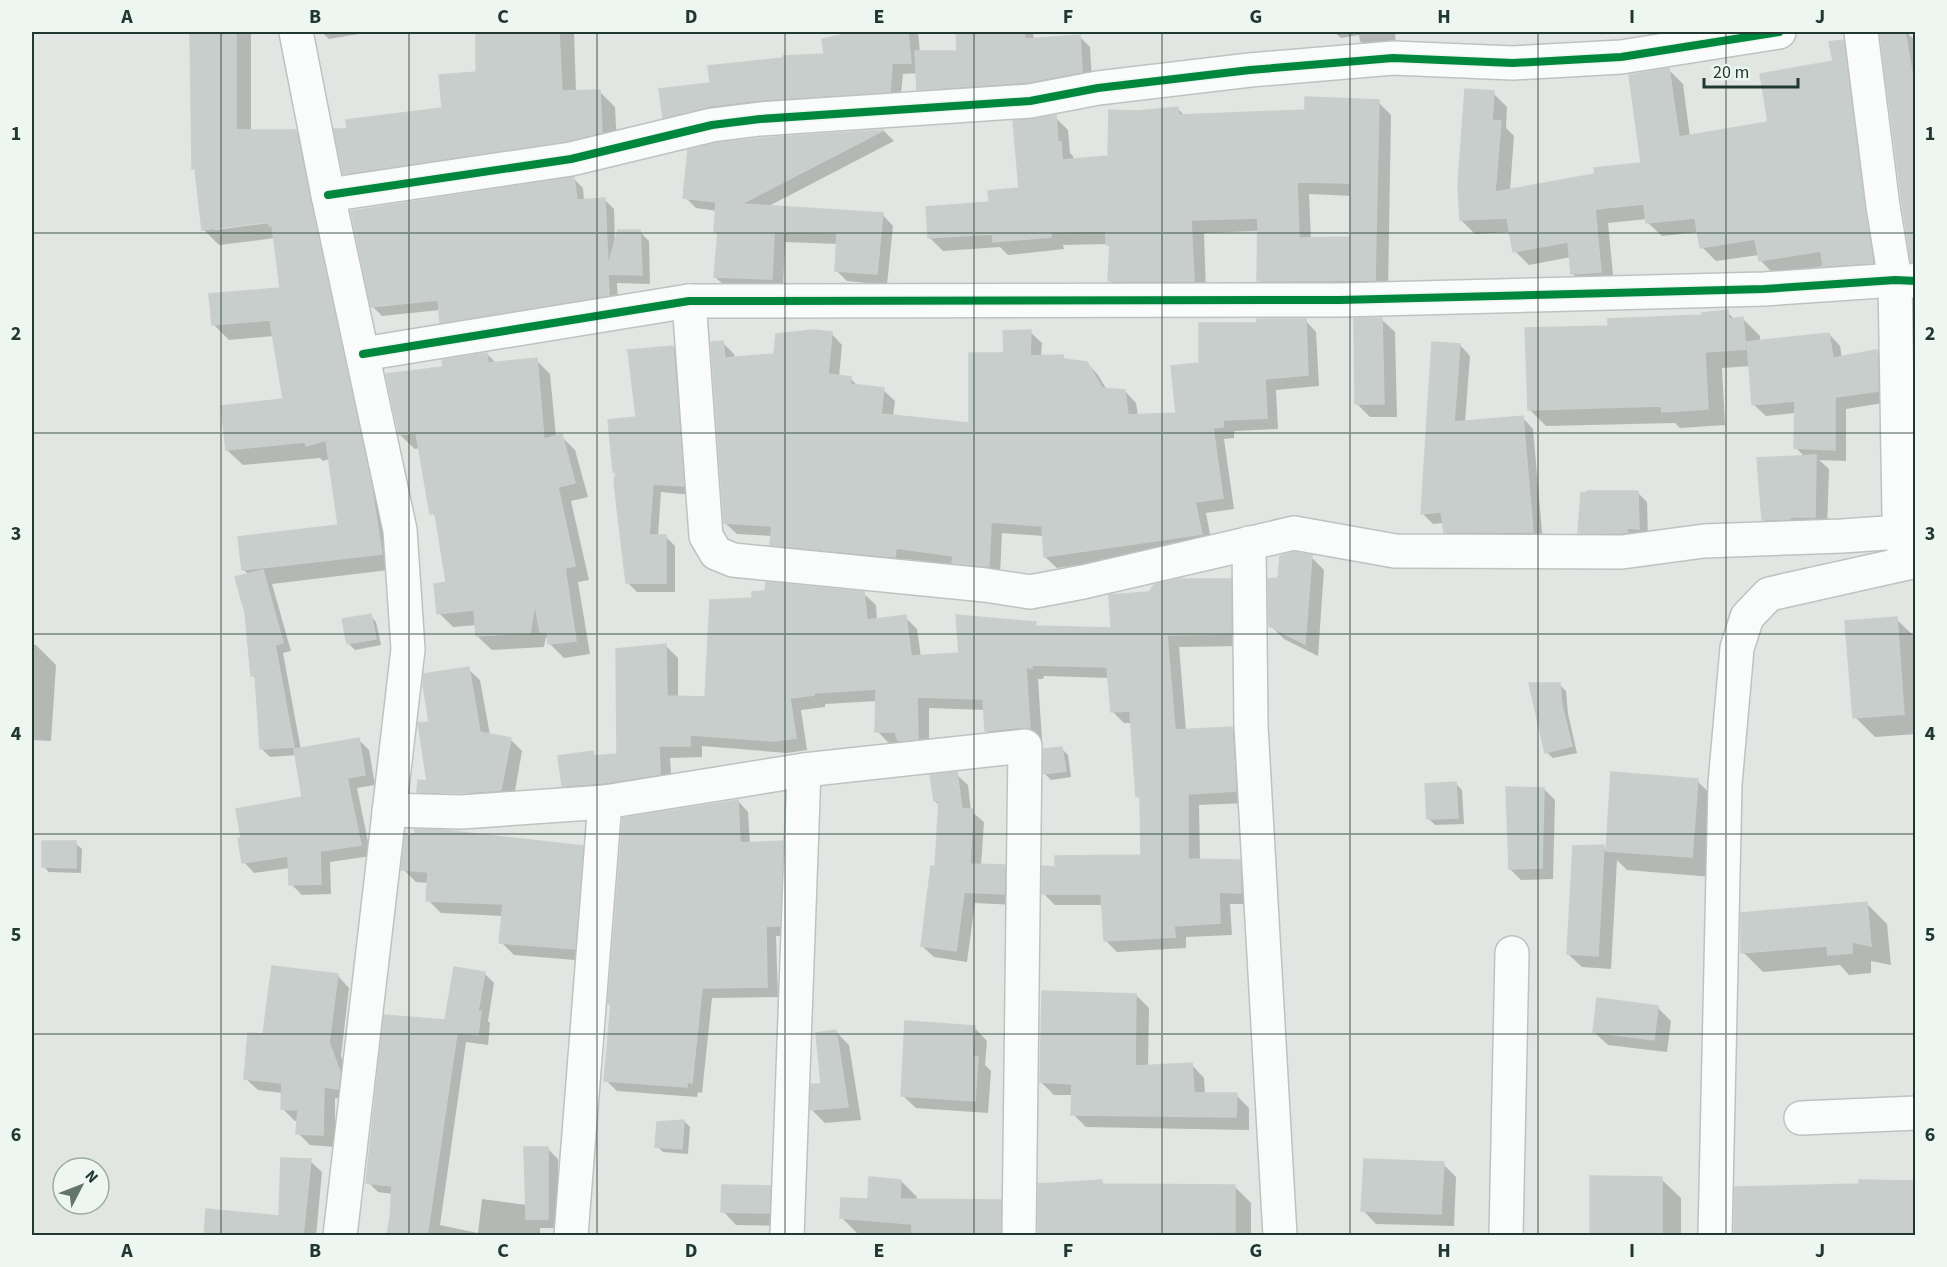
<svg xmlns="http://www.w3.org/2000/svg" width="1947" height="1267" font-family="'Source Sans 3',sans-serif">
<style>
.shadow{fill:#0003;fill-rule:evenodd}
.building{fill:#c8cecb;stroke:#cacfcc;stroke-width:1.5;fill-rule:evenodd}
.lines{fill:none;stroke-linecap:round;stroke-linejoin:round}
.minor-casing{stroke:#bec3c0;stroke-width:36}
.minor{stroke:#fafbfb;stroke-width:33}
.cycleway-casing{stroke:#eef6f1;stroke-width:11}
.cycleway{stroke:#00873e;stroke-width:8}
.grid{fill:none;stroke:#20382f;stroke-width:1.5;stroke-opacity:0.55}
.neatline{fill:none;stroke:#20382f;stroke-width:2}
.grid-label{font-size:20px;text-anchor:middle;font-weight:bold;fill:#20382f}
</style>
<rect width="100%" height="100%" fill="#e1e6e3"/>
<!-- shadow -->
<g class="shadow">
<path d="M192,32H251V131H295L311,147L397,569L272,584L291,651L283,653L301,750L358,739L369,750L375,785L357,788L371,856L330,862L331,894L302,895L291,884L290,868L254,873L244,862L304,799L297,755L270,757L261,748L256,679L252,675L249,575L243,569L340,526L330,459L323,461L320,458L243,465L227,450L284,401L274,336L229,340L213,324L282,289L275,238L219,245L203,229L197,172L194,169ZM276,219V222L215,230V226Z"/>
<path d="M322,32H370L329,39Z"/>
<path d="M478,32H574L576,92H600L615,107L617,147L360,188L344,173L349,131L443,110L477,74Z"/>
<path d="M862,32H918L920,53L959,52L958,32H1033L1034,39L1079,36L1090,47L1092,82L929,100L919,89L918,73L903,74L900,102L675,128L664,117L711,84L826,56L824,40Z"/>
<path d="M1334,32H1395L1396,49L1369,51L1360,41L1359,35L1341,38Z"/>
<path d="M1897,32H1906L1916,41V264L1912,261L1882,34Z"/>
<path d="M1843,41L1857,56L1887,276L1839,280L1825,266L1774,274L1760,260L1759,255L1716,261L1702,247L1699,232L1662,236L1647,222V219L1608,223L1614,285L1587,288L1572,273L1571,257L1529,265L1515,251L1511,232L1475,234L1461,220L1493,93L1507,107L1506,128L1514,136L1510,191L1642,164L1669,70L1683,84L1690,137L1770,123L1834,63Z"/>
<path d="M1378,102L1391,115L1388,293L1272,294L1259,281V231L1204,233L1206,294H1123L1110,281L1111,248L1107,244L1063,245L1064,249L1008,255L1000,247L943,251L930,238L1021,189L1055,117L1068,130L1070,153L1073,156L1074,161L1110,157L1137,112L1178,109L1185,116L1306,111ZM1309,194L1352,196V239L1311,240Z"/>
<path d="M884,131L894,141L767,207L882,214L893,226L887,285L847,281L836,270L838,244L785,242L783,290L727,288L715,277L719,235L715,231L717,211L696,208L685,197L762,139Z"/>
<path d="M574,179L583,188L584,201L604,199L614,209L615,245L639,231L649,241L650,284L617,283L618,304L451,331L441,322L440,310L382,316L373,307Z"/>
<path d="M1727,312L1735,320L1743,319L1760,336V342L1829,334L1840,346L1842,358L1877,352L1889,363V402L1846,409V461L1819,460L1829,469L1827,530L1777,533L1763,519L1805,457L1795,447L1796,413L1766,416L1754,405L1751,366L1722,368L1725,425L1680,428L1675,423L1546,426L1529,409L1609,328Z"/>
<path d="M1381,319L1395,332L1397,417H1370L1357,404Z"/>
<path d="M1305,320L1316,332L1319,386L1276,390L1278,429L1234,431V438L1224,439L1234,509L1206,513L1212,545L1057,568L1045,557L1044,536L1002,533L1000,576L958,566L907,559L906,568L783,556L772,544L773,536L737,534L725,523L723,343L734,354L735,359L775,355L831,333L842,345L839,377L850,378L859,387L883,390L895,401L893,417L971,425L1006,355L1030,332L1042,343L1041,357L1062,356L1067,361L1087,363L1098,375L1107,390L1125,391L1136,403L1138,416L1178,414L1201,364L1259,324Z"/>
<path d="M1460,345L1470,356L1465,422L1523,418L1533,429L1543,543H1456L1445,532L1444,523L1433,524L1422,513Z"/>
<path d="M673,347L682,356L692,495L661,492L658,536H665L675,546V592H637L627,582L617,474L615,472L637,418Z"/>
<path d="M487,354L496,363L536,360L550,374L556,437L561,436L575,450L588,497L571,501L589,580L578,582L590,654L564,658L550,644L546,637L544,647L492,650L477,636V625L453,627L439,613L448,584L438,519L432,513L420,448L415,449L400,435L445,368Z"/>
<path d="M1638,493L1647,502L1648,538L1590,542L1580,532Z"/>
<path d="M1311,557L1324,570L1318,656L1284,639L1270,625L1279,580Z"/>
<path d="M1230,580L1242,592L1243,646L1179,647L1186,731L1232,729L1244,741L1247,803L1199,805L1200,861H1239L1251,873L1253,904H1230L1232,935L1186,937V948L1117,952L1105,940L1103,905H1055L1043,893L1057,868L1142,857L1141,800L1138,796L1133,723H1124L1112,711L1110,678L1044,676L1043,679H1038L1042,740L999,743L987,731L985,710L929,708V750L902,743H889L877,731V701L825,704V707L801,710L807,750L787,753L702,746V757L670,758L672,786L576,798L564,785L593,753L597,757L618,755L666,646L678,658V698H707L863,593L876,605L877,620L905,617L917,629L921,657L960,655L1035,624L1039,628L1112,630L1150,594Z"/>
<path d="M370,615L376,622L381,645L355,650L348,643Z"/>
<path d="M1896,619L1916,638V734L1875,737L1855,717Z"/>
<path d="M32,645H36L56,665L51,741L32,740Z"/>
<path d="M468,669L480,680L490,735L510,739L522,751L513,802L431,803L419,791L429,783L431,723ZM438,791L468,792V795L438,794Z"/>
<path d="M1560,685L1566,691L1568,714L1577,753L1553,758L1546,752Z"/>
<path d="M1062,749L1068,755L1071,777L1051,780L1045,774Z"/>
<path d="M956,774L968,785L971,811L984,822L981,866L1004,867L1016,878L1015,905L975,903L967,962L934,957L922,946L937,868L940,806L935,801Z"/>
<path d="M1697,781L1717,800L1712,877L1627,870L1617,860L1611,969L1582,967L1568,954L1603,847L1607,851Z"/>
<path d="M1456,784L1462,790L1464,824L1435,825L1428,818Z"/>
<path d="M1544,789L1555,800L1553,879L1521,880L1510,869Z"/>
<path d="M738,801L748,812L750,844L782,843L793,853L790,936H776L778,997L712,998L702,1093L698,1092L697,1097L617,1091L606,1080L613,1006L610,1003Z"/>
<path d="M75,843L82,849L81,873L49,872L43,866Z"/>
<path d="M582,847L595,860L587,961L514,955L501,942L503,916L441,913L428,900L429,883L416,882L403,869Z"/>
<path d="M1867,904L1887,924L1891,965L1871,961V973L1849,975L1840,965L1763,972L1743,952Z"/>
<path d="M484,973L494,983L488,1021L490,1023L488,1045L466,1042L440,1225L478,1233L482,1199L527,1205L548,1149L558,1159V1228H540V1236H388L393,1194L378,1192L368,1182L447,1022Z"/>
<path d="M337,975L349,988L341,1056L352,1086L350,1100L335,1098V1147L310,1145L298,1133L299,1121H295L282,1108L283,1093L258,1090L245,1078L265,1036Z"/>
<path d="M1136,995L1149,1008L1148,1067L1192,1065L1204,1078L1205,1095H1236L1249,1108V1130L1086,1127L1073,1114V1095H1054L1041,1082Z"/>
<path d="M1657,1007L1671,1021L1667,1052L1608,1045L1594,1032Z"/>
<path d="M974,1027L987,1041L985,1065L991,1071L988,1113L916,1108L902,1095Z"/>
<path d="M836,1032L849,1045L861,1120L825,1123L812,1110L823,1085Z"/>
<path d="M684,1121L690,1127L688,1154L663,1152L657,1146Z"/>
<path d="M310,1161L322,1172L316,1236H205L280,1217Z"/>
<path d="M1443,1164L1456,1177L1454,1226L1376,1224L1363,1210Z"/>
<path d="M1661,1179L1681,1198V1236H1591Z"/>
<path d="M901,1181L917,1197L916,1201H1000L1016,1217V1236L858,1234L842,1218Z"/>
<path d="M1101,1182L1105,1185L1235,1187L1251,1203V1236H1039Z"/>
<path d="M769,1188L783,1201L782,1226L736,1225L723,1211Z"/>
</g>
<!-- building -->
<g class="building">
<path d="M190,32H236V130H296L371,484L382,554L242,570L238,537L338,525L326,440L306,446L305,442L226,450L221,406L283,399L270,320L212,325L209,294L280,288L272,225L269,226V222L202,230L195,169H192Z"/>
<path d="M476,32H559L562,91L600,90L602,132L567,141L343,174L334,129H347L346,120L442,108L439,75L476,72Z"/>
<path d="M855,32H908L911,63H892L890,92L758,100L710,106L663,118L659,89L710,83L708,66L783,58V56L824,54L822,39Z"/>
<path d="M956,32H1024L1025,39L1080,35L1082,72L1028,82L917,90L915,51H957Z"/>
<path d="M1888,32H1905L1916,96V262H1911L1902,203L1880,33Z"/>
<path d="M1843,40L1873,263L1823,266L1821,251L1759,261L1755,239L1700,248L1695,218L1646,223L1644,204L1595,209L1601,272L1571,274L1568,242L1513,252L1507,218L1460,220L1458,185L1465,89L1494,91L1492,120L1501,121L1495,192L1595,174L1594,168L1641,163L1629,75L1669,68L1679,137L1768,122L1760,74L1833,61L1829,42Z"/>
<path d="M1305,97L1379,100L1375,280L1257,281L1258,218L1191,220L1194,281H1108L1110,245H1106V231L1051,232V237L993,242V234L928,238L926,207L989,202L988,191L1019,188L1013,121L1056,115L1058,142H1061L1062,160L1108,156L1109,110L1137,111L1178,107L1179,115L1305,110ZM1297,182L1350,183V237L1299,238Z"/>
<path d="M884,130L741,204L883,213L877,274L835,271L837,233L774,232L772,279L714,277L718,232H714L716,202L683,198L688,150L715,143L762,138Z"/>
<path d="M574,177L577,200L605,198L608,266L618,230H640L642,275L608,274L609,295L440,323L438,300L371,307L351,211Z"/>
<path d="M1728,310L1729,319L1743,317L1746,349L1705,352L1708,409L1662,412L1661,406L1528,410L1525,328L1608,326V319L1702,315V313Z"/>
<path d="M1354,318H1382L1384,404H1355Z"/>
<path d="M1257,319H1306L1308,375L1265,379L1267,418L1223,420V427L1213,428L1223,498L1195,502L1202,534L1044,557L1042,526L991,522L989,566H985L952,563L953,556L896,548L895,557L770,545L772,526L724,523L711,342L723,341L725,358L774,354L776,334L813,330L832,332L828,374L851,377L850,384L884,388L881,414L969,423V353H1004L1003,331L1031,330L1030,356L1063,355V359L1087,362L1102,388L1125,390L1128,415L1176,413L1171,366L1199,363V323H1257Z"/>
<path d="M1829,333L1833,358L1877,350L1878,391L1835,397V450L1794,448L1795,401L1752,405L1747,342Z"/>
<path d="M1432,342L1460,344L1454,422L1523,416L1533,532H1444L1441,512L1421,514Z"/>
<path d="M673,346L684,486L653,484L649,535H666V583H626L614,482L616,472H613L608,420L636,417L628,350Z"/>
<path d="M487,353L488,363L537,358L544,439L562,434L575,483L558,487L575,566L565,568L576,641L548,644L547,632H540L535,604L530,633L476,636L474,610L437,614L434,584L446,582L435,513L430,514L416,433L399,435L386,374L443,367L442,360Z"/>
<path d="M1816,455L1815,517H1791L1790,519L1762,520L1757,458Z"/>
<path d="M1587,491H1638L1639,529L1627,528V532L1621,533H1578L1581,492L1587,493Z"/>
<path d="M1294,552L1312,555L1305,644L1269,626L1268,579L1278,578L1280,556Z"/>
<path d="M263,570L283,643L275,645L294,747L260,749L255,675L251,676L245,613L235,577Z"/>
<path d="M1178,579H1231V634L1167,635L1175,730L1232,727L1236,791L1188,794V859L1240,860L1241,893L1219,892L1220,923L1174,926L1175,937L1104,941L1101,894H1042V866L1055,867V856L1141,855L1140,796L1136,797L1130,711L1111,712L1107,667L1032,665V668L1026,667L1030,729L1023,727L985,731L983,699L917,697L918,739L898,741L895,732H875L876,689L814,693V695L790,698L796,738L774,741L690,735V746H659L660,774L603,783L562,786L558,756L593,751L594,756L617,754L616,649L666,644L667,696L705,697L710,600L752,598V592L765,591L766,582L864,592L867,620L906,615L911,656L959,653L956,615L1036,622L1035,626L1111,628L1109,595L1149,592L1154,585Z"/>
<path d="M371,614L376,639L347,644L342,619Z"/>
<path d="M1897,617L1904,714L1853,718L1845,621Z"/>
<path d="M469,667L480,732L511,738L501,790L461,793L417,792L418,780L427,781L418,723L429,722L423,685L424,674Z"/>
<path d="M1529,683H1560L1562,706L1572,746L1545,753Z"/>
<path d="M359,738L365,775L347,778L361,845L320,851L321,884L289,885L288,856L242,863L238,838H241L236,809L302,797L294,749Z"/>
<path d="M1062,747L1066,771L1043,774L1044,749Z"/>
<path d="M957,772L962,809H973L970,864L1005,865L1004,894L964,892L956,951L921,946L931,866H935L939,801H934L930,775Z"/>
<path d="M1611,772L1698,779L1692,857L1606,851Z"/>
<path d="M1456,782L1458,818L1427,819L1425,784Z"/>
<path d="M1506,787L1544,788L1542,868L1509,869Z"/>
<path d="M738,800L740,843L783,841L780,926H766L767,987L702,988L692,1083L687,1082V1087L604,1081L611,1004H608L623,818Z"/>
<path d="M415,829L443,830L583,846L575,949L499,943L503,904L426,901L428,872L401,870L405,834H415Z"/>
<path d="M42,841H76V868L42,867Z"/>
<path d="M1604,845L1598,956L1567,954L1573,846Z"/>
<path d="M1867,902L1871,946L1852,942V953L1828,955L1827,946L1741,953V913Z"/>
<path d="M272,966L338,974L329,1042L340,1072L338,1089L324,1087L323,1135L296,1134L298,1110L281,1109L282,1083L244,1079L248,1033L263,1034Z"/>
<path d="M454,967L485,972L478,1011H481L478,1035L457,1033L427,1236H387L390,1218L392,1186L366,1183L384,1015L445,1020Z"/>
<path d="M1042,991L1136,994L1135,1066L1192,1063L1194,1093H1237L1236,1117L1071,1115L1072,1084L1040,1082Z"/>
<path d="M1597,998L1658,1006L1654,1040L1593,1032Z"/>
<path d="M905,1021L975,1026L972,1056L978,1057L975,1101L901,1096Z"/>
<path d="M836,1030L848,1107L810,1110L811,1084H821L816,1033Z"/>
<path d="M684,1120L682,1149L655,1147L657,1122Z"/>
<path d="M524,1147H548V1219H526Z"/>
<path d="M281,1158L311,1159L303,1236H204L206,1209L279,1216Z"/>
<path d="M1364,1159L1444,1162L1441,1214L1361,1211Z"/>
<path d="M1590,1176L1662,1177V1236H1590Z"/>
<path d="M869,1177L901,1180L900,1199L1001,1200L1000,1236H912V1224L840,1218L841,1198L868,1199Z"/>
<path d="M1102,1180V1184L1235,1185V1232H1211V1236H1038V1184Z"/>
<path d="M1859,1180L1916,1181V1236H1734L1735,1187L1859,1184Z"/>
<path d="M722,1185L770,1186L769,1213L721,1212Z"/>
</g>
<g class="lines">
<defs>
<g id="minor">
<path d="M296,32L328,195L400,530L408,649L340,1236"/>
<path d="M1861,32L1883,206L1895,280L1899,513L1900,532L1905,553"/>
<path d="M328,195L571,159L712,125L760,119L1030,101L1098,88L1250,70L1393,58L1513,63L1621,57L1779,32"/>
<path d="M689,301L706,536L716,553L733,560L985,585L1030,592L1083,582L1294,533L1395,551L1622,552L1704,541L1842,536L1900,532"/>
<path d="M363,354L689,301L1340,300L1764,289L1895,280L1916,281"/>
<path d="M1249,543L1251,726L1280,1236"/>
<path d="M389,810L461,812L605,802L804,770L1025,746L1019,1236"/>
<path d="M1801,1118L1916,1113"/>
<path d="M571,1236L605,802"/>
<path d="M787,1236L804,770"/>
<path d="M1506,1236L1512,953"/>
<path d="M1715,1236L1725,784L1737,648L1747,617L1769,594L1908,563"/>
</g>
</defs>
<!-- minor casing -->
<use href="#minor" class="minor-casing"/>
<!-- minor -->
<use href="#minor" class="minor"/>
<defs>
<g id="cycleway">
<path d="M328,195L571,159L712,125L760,119L1030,101L1098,88L1250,70L1393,58L1513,63L1621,57L1779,32"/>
<path d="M363,354L689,301L1340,300L1764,289L1895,280L1916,281"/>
</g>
</defs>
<!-- cycleway casing -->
<use href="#cycleway" class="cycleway-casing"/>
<!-- cycleway -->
<use href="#cycleway" class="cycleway"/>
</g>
<!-- grid -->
<path class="grid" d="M221,32V1236M409,32V1236M597,32V1236M785,32V1236M974,32V1236M1162,32V1236M1350,32V1236M1538,32V1236M1726,32V1236M32,233H1916M32,433H1916M32,634H1916M32,834H1916M32,1034H1916"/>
<!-- border -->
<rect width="1947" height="1267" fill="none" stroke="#eef6f1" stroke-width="66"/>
<!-- north arrow -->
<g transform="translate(81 1186) rotate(48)"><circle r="28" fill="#eef6f1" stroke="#9caaa3" stroke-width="1.5"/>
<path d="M0-4.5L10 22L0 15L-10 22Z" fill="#64756e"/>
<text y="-9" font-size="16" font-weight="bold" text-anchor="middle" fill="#20382f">N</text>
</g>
<!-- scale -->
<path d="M1704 78v9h94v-9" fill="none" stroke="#20382f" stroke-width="3"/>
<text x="1713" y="78" font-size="18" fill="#20382f" stroke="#eef6f1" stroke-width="4.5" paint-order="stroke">20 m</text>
<rect x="33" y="33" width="1881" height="1201" class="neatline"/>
<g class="grid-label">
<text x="127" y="23">A</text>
<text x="315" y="23">B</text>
<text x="503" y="23">C</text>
<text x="691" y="23">D</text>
<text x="879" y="23">E</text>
<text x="1068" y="23">F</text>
<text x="1256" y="23">G</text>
<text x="1444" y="23">H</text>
<text x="1632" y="23">I</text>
<text x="1820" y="23">J</text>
<text x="16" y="140">1</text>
<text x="1930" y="140">1</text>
<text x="16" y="340">2</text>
<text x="1930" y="340">2</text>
<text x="16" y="540">3</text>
<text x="1930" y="540">3</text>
<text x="16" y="740">4</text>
<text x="1930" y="740">4</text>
<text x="16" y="941">5</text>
<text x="1930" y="941">5</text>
<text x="16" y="1141">6</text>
<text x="1930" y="1141">6</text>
<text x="127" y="1257">A</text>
<text x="315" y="1257">B</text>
<text x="503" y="1257">C</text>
<text x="691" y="1257">D</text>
<text x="879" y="1257">E</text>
<text x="1068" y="1257">F</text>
<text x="1256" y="1257">G</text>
<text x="1444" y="1257">H</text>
<text x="1632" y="1257">I</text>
<text x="1820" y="1257">J</text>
</g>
</svg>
